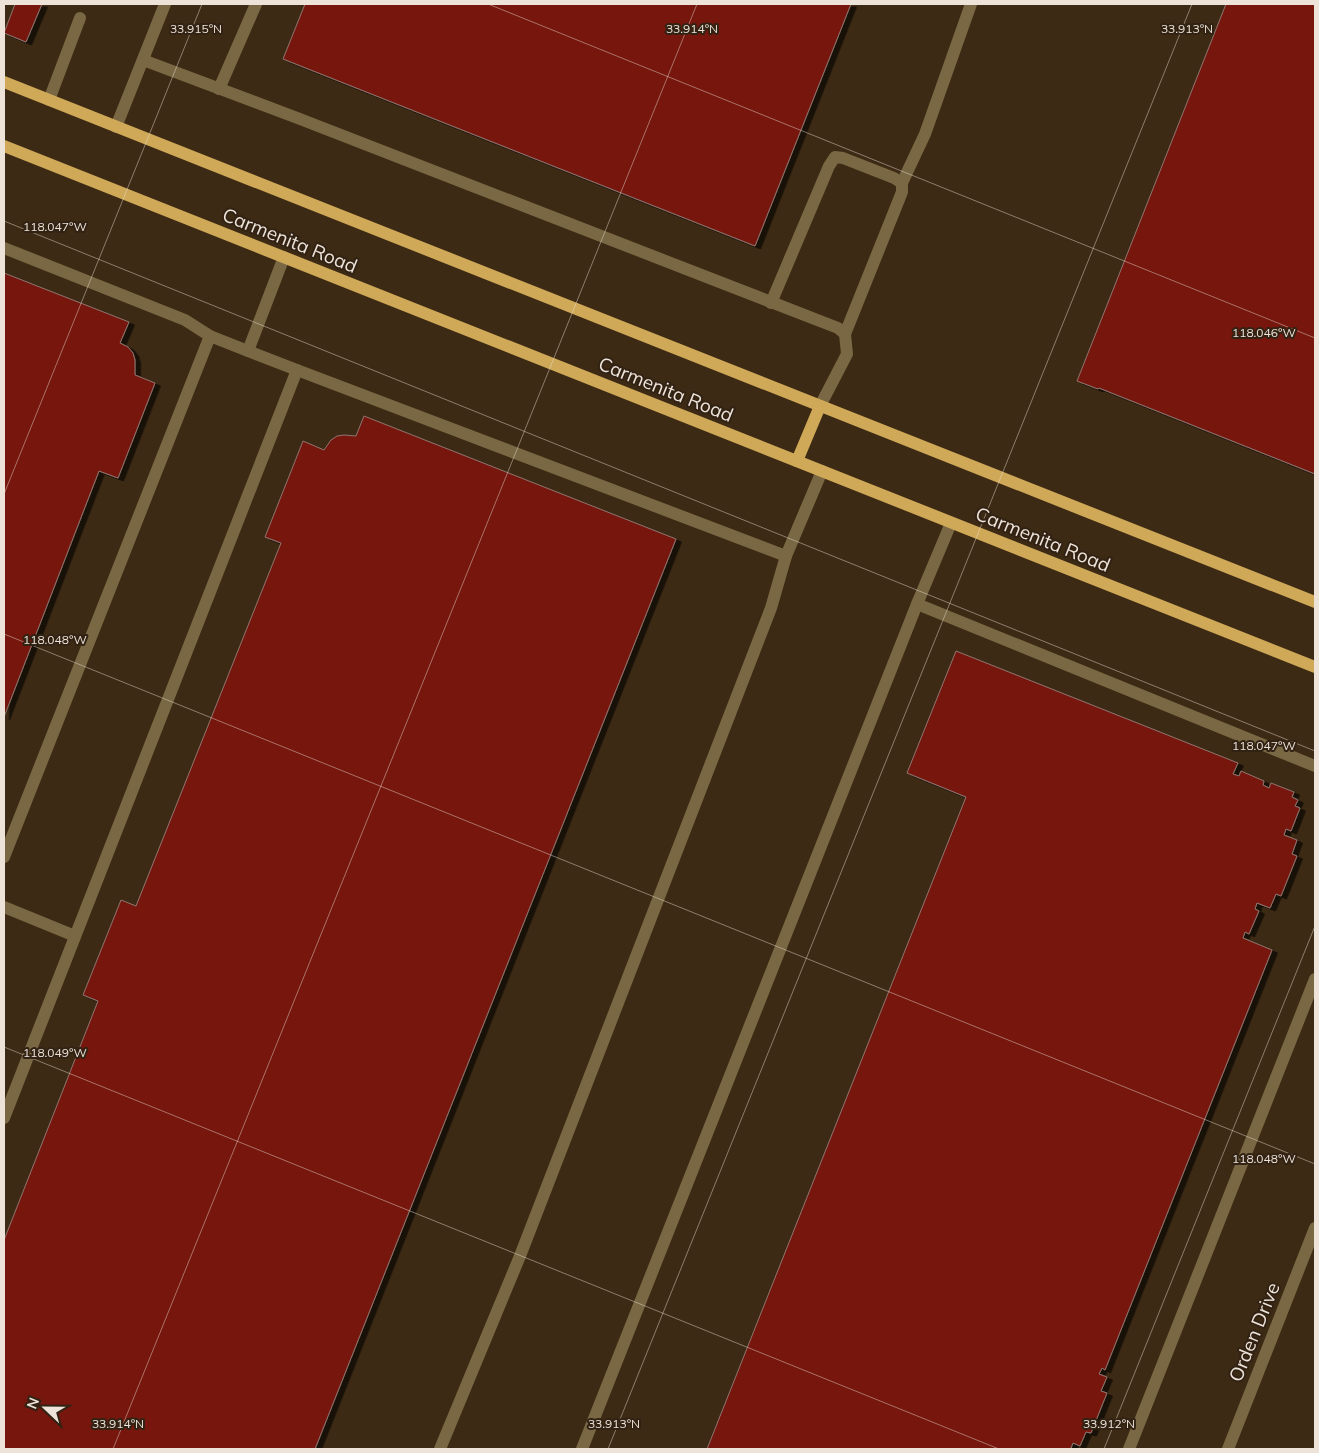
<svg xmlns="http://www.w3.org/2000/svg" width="1319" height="1453" font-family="Mulish,sans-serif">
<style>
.built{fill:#3d2a14}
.building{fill:#761910;stroke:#907570;filter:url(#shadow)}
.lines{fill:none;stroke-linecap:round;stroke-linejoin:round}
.minor{stroke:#796843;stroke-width:12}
.major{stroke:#cfa958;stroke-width:12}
.ticks{fill:none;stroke:#ede3d9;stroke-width:1;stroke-opacity:0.45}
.labels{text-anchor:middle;stroke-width:4;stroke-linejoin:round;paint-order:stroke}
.street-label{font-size:19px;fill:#ede3d9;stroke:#312213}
.ticks-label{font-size:12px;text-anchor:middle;fill:#ede3d9;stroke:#312213;stroke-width:4;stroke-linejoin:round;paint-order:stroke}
</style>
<defs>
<filter id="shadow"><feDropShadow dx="5.5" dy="3" stdDeviation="0" flood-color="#0009"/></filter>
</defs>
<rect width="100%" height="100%" fill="#312213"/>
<!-- built -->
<rect class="built" x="4" y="4" width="1311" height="1445"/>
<!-- building -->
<g class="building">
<path d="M15,4H42L26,42L4,33Z"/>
<path d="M305,4H851L755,246L283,59Z"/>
<path d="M1226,4H1315V474L1099,388L1098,389L1077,381Z"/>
<path d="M4,273L129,322L120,343L128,347L133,353L135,360V375L155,383L118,478L99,471L4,717Z"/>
<path d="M364,416L676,539L315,1449H4V1240L98,1001L83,995L121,900L136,906L281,543L265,537L303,441L324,450L331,440L337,436L344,435L356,436Z"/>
<path d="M956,651L1238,763L1233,774L1239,776L1241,771L1264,781L1263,785L1269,788L1271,783L1294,792L1292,797L1298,800L1295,806L1300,808L1291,831L1286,829L1284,835L1297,840L1292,854L1297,856L1281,896L1276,894L1270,908L1257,903L1255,909L1259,911L1249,934L1245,932L1243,938L1272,950L1105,1370L1102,1368L1099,1374L1107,1377L1101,1391L1107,1393L1091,1433L1086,1432L1080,1446L1073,1443L1071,1448L1074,1449H707L966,797L907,773Z"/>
</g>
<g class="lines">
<!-- minor -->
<g class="minor">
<path d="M143,60L300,119L838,328L845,334L847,354L820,406"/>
<path d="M219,89L256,4"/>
<path d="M49,100L80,18"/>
<path d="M116,127L165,4"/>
<path d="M902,183L925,134L971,4"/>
<path d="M4,248L185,320L210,336"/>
<path d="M771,303L829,166L835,157L843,158L894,178L902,183V192L845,334"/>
<path d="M297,370L786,556L822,471"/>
<path d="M917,604L1315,766"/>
<path d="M4,857L210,336L248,351"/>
<path d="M4,907L75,936"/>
<path d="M4,1118L297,370L248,351L284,257"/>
<path d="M440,1449L520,1256L771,608L786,556"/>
<path d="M582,1449L917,604L951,523"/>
<path d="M1129,1449L1315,979"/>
<path d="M1228,1449L1315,1228"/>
</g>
<!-- major -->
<g class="major">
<path d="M4,82L1315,602"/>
<path d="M4,146L1315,667"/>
<path d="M797,461L820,406"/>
</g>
</g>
<!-- ticks -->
<path class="ticks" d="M488,4L1315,338M4,221L1315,751M4,494L202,4M4,634L1315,1164M4,1047L999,1449M113,1449L697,4M608,1449L1192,4M1104,1449L1315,926"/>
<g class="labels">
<!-- street labels -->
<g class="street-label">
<text transform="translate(290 240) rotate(22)" y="7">Carmenita Road</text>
<text transform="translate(666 389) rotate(22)" y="7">Carmenita Road</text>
<text transform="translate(1043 539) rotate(22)" y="7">Carmenita Road</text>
<text transform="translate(1254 1332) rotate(-68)" y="7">Orden Drive</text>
</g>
</g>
<g class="ticks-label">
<text x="196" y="33">33.915°N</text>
<text x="692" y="33">33.914°N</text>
<text x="1187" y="33">33.913°N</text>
<text x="55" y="231">118.047°W</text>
<text x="1264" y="337">118.046°W</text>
<text x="55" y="644">118.048°W</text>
<text x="1264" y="750">118.047°W</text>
<text x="55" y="1057">118.049°W</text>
<text x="1264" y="1163">118.048°W</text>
<text x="118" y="1428">33.914°N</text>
<text x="614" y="1428">33.913°N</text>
<text x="1109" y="1428">33.912°N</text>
</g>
<!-- border -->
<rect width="1319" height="1453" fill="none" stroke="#ede3d9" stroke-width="10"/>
<!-- north arrow -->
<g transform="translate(45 1408) rotate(292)" stroke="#312213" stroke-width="4" paint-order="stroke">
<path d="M0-4L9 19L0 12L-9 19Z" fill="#ede3d9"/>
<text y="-8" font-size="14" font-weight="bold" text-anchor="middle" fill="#ede3d9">N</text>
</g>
</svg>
